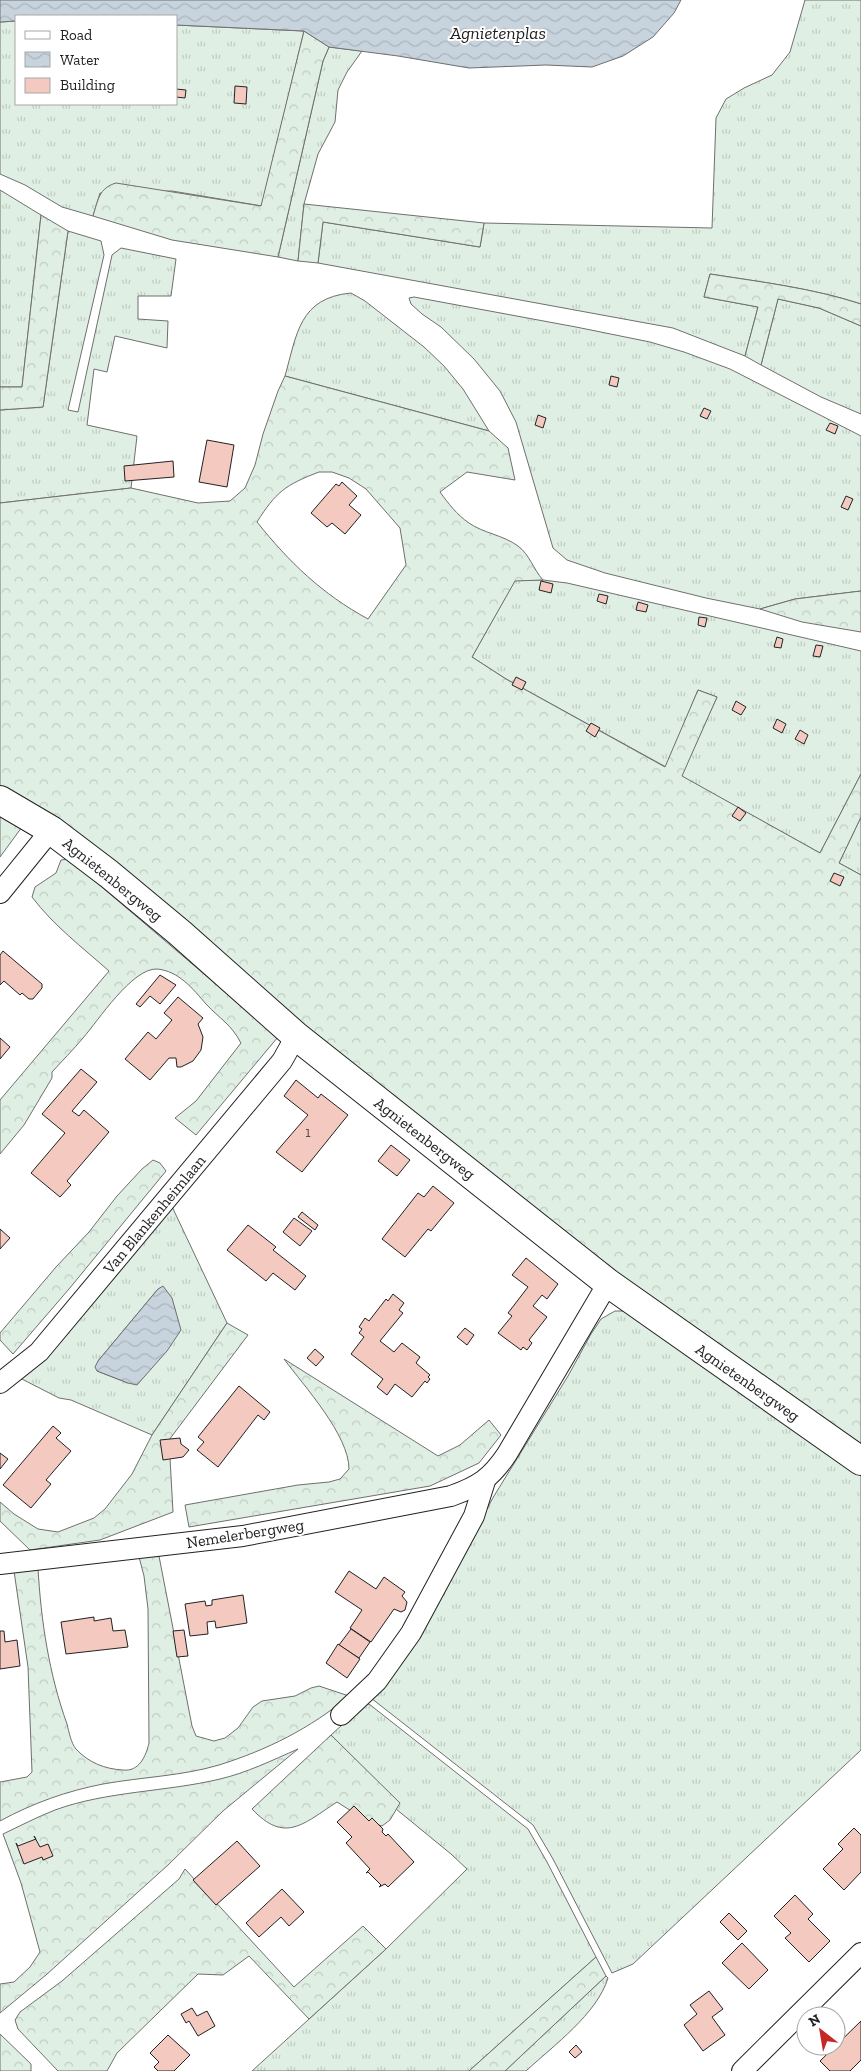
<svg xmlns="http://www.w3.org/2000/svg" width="861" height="2071" font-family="'Zilla Slab',serif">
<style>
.grass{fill:url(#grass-tufts);stroke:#6f6f6f;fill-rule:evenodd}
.forest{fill:url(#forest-crowns);stroke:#6f6f6f;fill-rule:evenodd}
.water{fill:url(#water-waves);stroke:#6f6f6f}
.building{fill:#f3c9c0;stroke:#222}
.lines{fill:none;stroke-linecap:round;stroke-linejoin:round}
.street-casing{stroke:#222;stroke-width:22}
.secondary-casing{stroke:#222;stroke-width:30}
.street{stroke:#fff;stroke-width:20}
.secondary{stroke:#fff;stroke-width:28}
.labels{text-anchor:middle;stroke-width:4;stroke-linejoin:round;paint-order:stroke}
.number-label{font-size:14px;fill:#564c4a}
.street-label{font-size:16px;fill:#222;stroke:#fff}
.water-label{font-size:18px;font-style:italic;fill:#222;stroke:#fff}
</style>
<defs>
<pattern id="grass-tufts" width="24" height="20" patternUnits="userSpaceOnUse" patternTransform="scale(1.25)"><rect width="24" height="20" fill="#e0efe3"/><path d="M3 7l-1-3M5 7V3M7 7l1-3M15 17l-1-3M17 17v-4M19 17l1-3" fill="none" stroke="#c0cdc2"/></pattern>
<pattern id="forest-crowns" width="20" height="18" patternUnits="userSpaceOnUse" patternTransform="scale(1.25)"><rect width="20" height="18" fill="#e0efe3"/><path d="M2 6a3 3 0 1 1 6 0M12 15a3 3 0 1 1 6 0" fill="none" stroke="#c0cdc2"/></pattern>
<pattern id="water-waves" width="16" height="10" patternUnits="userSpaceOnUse" patternTransform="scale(1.25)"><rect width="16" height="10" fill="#c7d3dd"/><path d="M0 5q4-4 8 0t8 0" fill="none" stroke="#abb5bd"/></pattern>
</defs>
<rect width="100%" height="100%" fill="#fff"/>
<!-- grass -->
<g class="grass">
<path d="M805,0H861V304C812,288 761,282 710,274L704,297L758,307L745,356L673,328L318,263L323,222L480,247L484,223L712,228L716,118L726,99L744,88L772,75L790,52Z"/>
<path d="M16,21V104H176V25L304,31L262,206L172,191L100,193L93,216L62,207L25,185L0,174V22Z"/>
<path d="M329,47L362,51L347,72L338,90L335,122L318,154L304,204L298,261L278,257L323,61Z"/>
<path d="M0,190L41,215L22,387H0Z"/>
<path d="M68,231L101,241L104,255L68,410L78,412L112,255L121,248L176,259L171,296H138V319L168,321L167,348L115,336L107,372L94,369L87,425L137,436L131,488L0,503V410L43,407Z"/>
<path d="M351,293L365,301L424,347L444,366L463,389L489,431L285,376C297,334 299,298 351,293Z"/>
<path d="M414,297L576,327L650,342L684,352L730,369L861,436V591L795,599L760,609L706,598L605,573L567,560L553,548L516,422L500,391L474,359L441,327L422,314L411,304L409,298Z"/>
<path d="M778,299L819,308L861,326V414L821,397L761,365Z"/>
<path d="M515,580H543L567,583L861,651V774L820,853L681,776L717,697L698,690L666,767L506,679L472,657Z"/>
<path d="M861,817V875L839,863Z"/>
<path d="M167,1196L227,1323L152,1435L71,1400L59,1398L16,1376ZM163,1287L128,1383L97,1371L98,1361L158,1289Z"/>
<path d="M615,1311H624L861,1474V1750L633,1964L612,1973L553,1859L533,1825L371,1698L411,1646L494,1496L568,1376L591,1334L601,1319Z"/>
<path d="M369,1704L528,1829L547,1862L596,1957L469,2071H252L386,1949L467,1869L451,1854L396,1809L399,1803L331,1735L364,1705Z"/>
<path d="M606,1976L608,1978C597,2014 554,2045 526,2071H505Z"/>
</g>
<!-- forest -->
<g class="forest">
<path d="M304,31L329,47L323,61L278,257L172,240L93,216C98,200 99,188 116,183L261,206Z"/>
<path d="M304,204L484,223L480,247L323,222L318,263L298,261Z"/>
<path d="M41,215L68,231L43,407L0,410V387H22Z"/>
<path d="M710,274C761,282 812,288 861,304V326L819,308L778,299L761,365L745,356L758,307L704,297Z"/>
<path d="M285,376L489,431L508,448L515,480L467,472L440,492C448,503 457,515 469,523C483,533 503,535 518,546C530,555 533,569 543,580L515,581L472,657L506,679L665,767L698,690L717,697L682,776L820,853L861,774V817L839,863L861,875V1451L659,1310L0,788V503L131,488L198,503L230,501L245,488L255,465L263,434L278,391ZM319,472H332L349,478L366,489L400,528L406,565L368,619C322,594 289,562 257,522C276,492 285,485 319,472Z"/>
<path d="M861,591V632L802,622L760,609L795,599Z"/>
<path d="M0,812L22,827L0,857Z"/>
<path d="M69,859L278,1037L196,1135L175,1118L196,1101L241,1043C231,1024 220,1019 206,1004C193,989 179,971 157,969C132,968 98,1021 83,1038C73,1050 62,1061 52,1072V1078L24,1125L0,1154V1100L109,971C83,948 53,925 32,897L35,887L56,873L61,860Z"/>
<path d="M153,1160L160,1163L166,1171L69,1289L13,1354L0,1340V1333L56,1267L89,1232L117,1196L142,1169Z"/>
<path d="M227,1323L248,1335L169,1440L173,1512L100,1540L30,1550L0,1521V1502L14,1514L38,1529L58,1532L94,1518L105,1509L132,1474L152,1435Z"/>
<path d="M284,1359L438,1456L460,1445L489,1420L501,1435L479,1463L430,1486L189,1527L185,1505L298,1485L329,1482L340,1479L349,1469C349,1435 304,1386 284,1359Z"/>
<path d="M158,1551L192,1726L196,1736L214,1741L225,1738L238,1728L253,1707L262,1701L295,1696L311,1688L319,1686L349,1696C311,1728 267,1750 219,1765C182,1776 142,1777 103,1784C67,1791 33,1803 0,1821V1782L27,1777L32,1772L28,1667L14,1571L38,1568C41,1621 49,1674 67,1724C69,1732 71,1743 76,1749C89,1763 105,1769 123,1770C139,1772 146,1756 149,1743L148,1609L144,1576L138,1553Z"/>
<path d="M331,1735L400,1803L390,1820L382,1826L367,1821L337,1802C303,1824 285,1844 252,1809Z"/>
<path d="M298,1749L223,1811L168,1865L46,1975L0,2013V1984L14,1982L30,1967L40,1952L21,1883L3,1834C20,1826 37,1817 55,1810C107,1791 166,1792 220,1779C246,1773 273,1760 298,1749Z"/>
<path d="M185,1869L294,1987L363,1926L386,1949L309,2019L249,1956L223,1975L198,1974L117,2053L107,2071H58L18,2029L15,2020L20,2012L62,1981L179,1879Z"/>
<path d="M596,1957L606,1976L505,2071H469Z"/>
<path d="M0,2034L31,2064V2071H0Z"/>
</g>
<!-- water -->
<g class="water">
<path d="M0,0H681L674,13L653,37L623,56L592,67L546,65L469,68L398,56L329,47L304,31L176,25V16H16V21L0,22Z"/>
<path d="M163,1286L172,1298L181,1330L167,1351L137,1385L128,1383L97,1371L95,1367L98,1361L158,1289Z"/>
</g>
<!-- building -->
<g class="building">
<path d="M235,86L247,87L246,104L234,103Z"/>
<path d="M176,89L186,90L185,98L176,97Z"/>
<path d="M611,376L619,378L617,387L609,385Z"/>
<path d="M704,408L711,411L707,419L700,416Z"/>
<path d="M538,415L546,418L543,428L535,425Z"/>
<path d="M830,423L838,426L835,434L826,430Z"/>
<path d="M207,440L234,445L227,487L199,482Z"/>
<path d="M173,461L174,477L125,481L124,466Z"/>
<path d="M342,482L357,496L349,505L361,515L345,534L332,523L327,527L311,513L336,484L339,486Z"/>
<path d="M846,496L853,499L848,510L841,507Z"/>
<path d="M541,581L553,584L551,593L539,590Z"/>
<path d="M599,594L608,596L606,604L597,601Z"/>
<path d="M638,602L648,605L646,612L636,610Z"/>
<path d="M699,617L707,618L705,627L698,625Z"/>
<path d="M777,637L783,639L781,648L774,647Z"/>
<path d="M816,645L823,646L820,657L813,656Z"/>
<path d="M516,677L526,682L522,690L512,685Z"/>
<path d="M736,701L746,707L741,715L732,710Z"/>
<path d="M777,719L786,724L782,733L773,728Z"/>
<path d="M591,723L600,728L595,737L586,731Z"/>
<path d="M800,730L808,735L804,744L795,739Z"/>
<path d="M738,807L746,813L740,821L732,816Z"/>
<path d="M834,873L844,877L840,886L830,881Z"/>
<path d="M3,951L42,984V988L33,999H29L22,993L20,995L4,981L0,985V955Z"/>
<path d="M160,975L176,985L160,1004L150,996L140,1007L136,1004Z"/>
<path d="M178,997L203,1018L198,1024L203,1037L201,1050L193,1061L181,1067H177L176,1058H169L150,1080L125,1059L148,1032L156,1039L172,1020L164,1013Z"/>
<path d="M0,1038L10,1047L0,1059Z"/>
<path d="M81,1069L97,1082L72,1111L79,1116L84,1110L109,1132L67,1181L71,1185L60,1197L31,1173L65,1133L42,1114Z"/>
<path d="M296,1080L318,1098L321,1094L348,1115L302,1172L276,1152L308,1115L284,1096Z"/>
<path d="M391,1145L410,1160L397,1176L378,1161Z"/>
<path d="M433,1186L454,1203L431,1231L428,1229L405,1257L382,1239L418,1193L424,1197Z"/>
<path d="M302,1212L318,1225L315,1230L298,1217Z"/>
<path d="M294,1218L312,1231L300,1246L283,1232Z"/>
<path d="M248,1225L276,1247L273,1250L306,1276L295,1290L273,1273L266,1281L227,1250Z"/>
<path d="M0,1229L10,1238L0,1249Z"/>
<path d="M526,1258L558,1284L547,1299L542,1295L533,1306L547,1317L529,1340L532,1343L527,1350L523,1347L521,1350L498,1333L512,1316L508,1313L528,1287L512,1275Z"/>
<path d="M393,1294L404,1303L399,1310L403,1313L380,1341L394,1352L402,1343L420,1357L416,1363L430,1375L428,1377L430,1379L427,1383L425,1381L412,1397L395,1384L387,1395L377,1387L383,1379L351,1354L364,1337L359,1333L362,1329L359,1327L365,1318L369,1321L386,1299L388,1301Z"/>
<path d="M465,1328L474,1335L467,1345L457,1337Z"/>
<path d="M315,1349L324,1357L316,1366L307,1358Z"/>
<path d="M239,1386L270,1412L264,1420L258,1415L218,1467L197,1450L204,1442L198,1437Z"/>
<path d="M53,1426L61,1433L56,1438L71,1451L46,1480L51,1484L31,1508L3,1485Z"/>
<path d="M180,1438L181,1444L189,1450L183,1457L163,1460L160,1440Z"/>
<path d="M0,1453L8,1459L0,1469Z"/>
<path d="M349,1571L376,1589L384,1577L405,1592L402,1596L407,1602L405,1610L401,1612L394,1609L371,1642L350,1628L362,1610L335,1592Z"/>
<path d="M243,1595L247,1623L216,1628L215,1621L207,1622L208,1634L190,1636L185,1604L205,1601L206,1606L212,1605V1600Z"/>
<path d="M94,1617V1621L111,1618L113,1631L125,1630L128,1647L66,1654L61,1622Z"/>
<path d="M351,1629L370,1642L359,1658L339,1645Z"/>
<path d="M184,1630L188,1656L177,1657L173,1631Z"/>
<path d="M0,1631H4L5,1642L17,1640L20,1666L0,1669Z"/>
<path d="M338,1644L360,1659L347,1678L326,1663Z"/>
<path d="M354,1806L369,1821L372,1818L383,1829L382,1832L386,1836L388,1834L414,1862L388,1887L385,1884L379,1887L381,1885L368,1872L366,1873L370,1869L346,1843L352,1837L337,1822Z"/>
<path d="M854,1828L861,1835V1872L844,1890L823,1869L843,1849L838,1844Z"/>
<path d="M34,1836L40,1847L48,1844L53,1856L43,1860L42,1857L24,1864L16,1843L18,1846L36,1839Z"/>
<path d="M237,1841L260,1866L216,1905L193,1880Z"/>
<path d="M282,1889L304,1912L289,1926L281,1917L259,1937L246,1923Z"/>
<path d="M795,1895L813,1914L808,1919L830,1941L809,1962L785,1938L791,1933L774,1916Z"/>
<path d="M729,1913L747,1931L738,1940L720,1922Z"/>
<path d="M742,1943L768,1970L749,1989L722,1963Z"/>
<path d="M709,1991L723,2009L712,2017L725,2035L703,2051L684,2025L697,2014L690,2005Z"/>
<path d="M192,2008L197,2016L207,2011L215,2026L198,2036L189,2021L186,2023L181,2014Z"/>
<path d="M861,2021V2060L850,2071H830L820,2061Z"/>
<path d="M168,2035L190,2055L174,2071H158L154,2067L159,2062L150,2053Z"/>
<path d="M576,2045L582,2052L575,2058L569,2052Z"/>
</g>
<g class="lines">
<defs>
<g id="street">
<path d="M0,893L51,830"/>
<path d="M0,1383L39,1352L282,1061L296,1036"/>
<path d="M0,1564L243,1536L451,1496C479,1486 491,1478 507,1454L608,1283"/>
<path d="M341,1715L377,1681L411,1633L474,1516L485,1481"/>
<path d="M742,2071L861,1953"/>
</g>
<path id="secondary" d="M0,800L51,830L109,874L180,933L296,1036L608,1283L861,1461"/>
</defs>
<!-- street casing -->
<use href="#street" class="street-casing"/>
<!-- secondary casing -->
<use href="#secondary" class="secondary-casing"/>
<!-- street -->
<use href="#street" class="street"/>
<!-- secondary -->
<use href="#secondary" class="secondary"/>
</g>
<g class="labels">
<!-- number labels -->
<g class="number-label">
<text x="308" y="1137">1</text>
</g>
<!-- street labels -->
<g class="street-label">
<text transform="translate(113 879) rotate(39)" y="6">Agnietenbergweg</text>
<text transform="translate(425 1138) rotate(38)" y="6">Agnietenbergweg</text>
<text transform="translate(154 1214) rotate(-50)" y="6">Van Blankenheimlaan</text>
<text transform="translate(748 1382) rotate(35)" y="6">Agnietenbergweg</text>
<text transform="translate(245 1533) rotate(-9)" y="6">Nemelerbergweg</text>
</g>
<!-- water labels -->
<g class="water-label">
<text x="498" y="39">Agnietenplas</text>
</g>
</g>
<!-- legend -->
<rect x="15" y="15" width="162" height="90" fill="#ffffff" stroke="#a7a7a7"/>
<rect x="25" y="31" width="25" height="8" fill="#ffffff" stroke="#a7a7a7"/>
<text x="60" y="40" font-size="15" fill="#222222">Road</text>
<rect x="25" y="52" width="25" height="15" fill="url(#water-waves)" stroke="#a7a7a7"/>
<text x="60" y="65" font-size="15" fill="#222222">Water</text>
<rect x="25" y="78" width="25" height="15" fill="#f3c9c0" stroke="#a7a7a7"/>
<text x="60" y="90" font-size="15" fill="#222222">Building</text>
<!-- north arrow -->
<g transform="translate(821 2031) rotate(329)"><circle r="24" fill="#ffffff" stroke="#a7a7a7"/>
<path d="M0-4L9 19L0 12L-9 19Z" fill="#c62828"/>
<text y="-8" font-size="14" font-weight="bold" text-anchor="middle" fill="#222222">N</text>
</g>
</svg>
